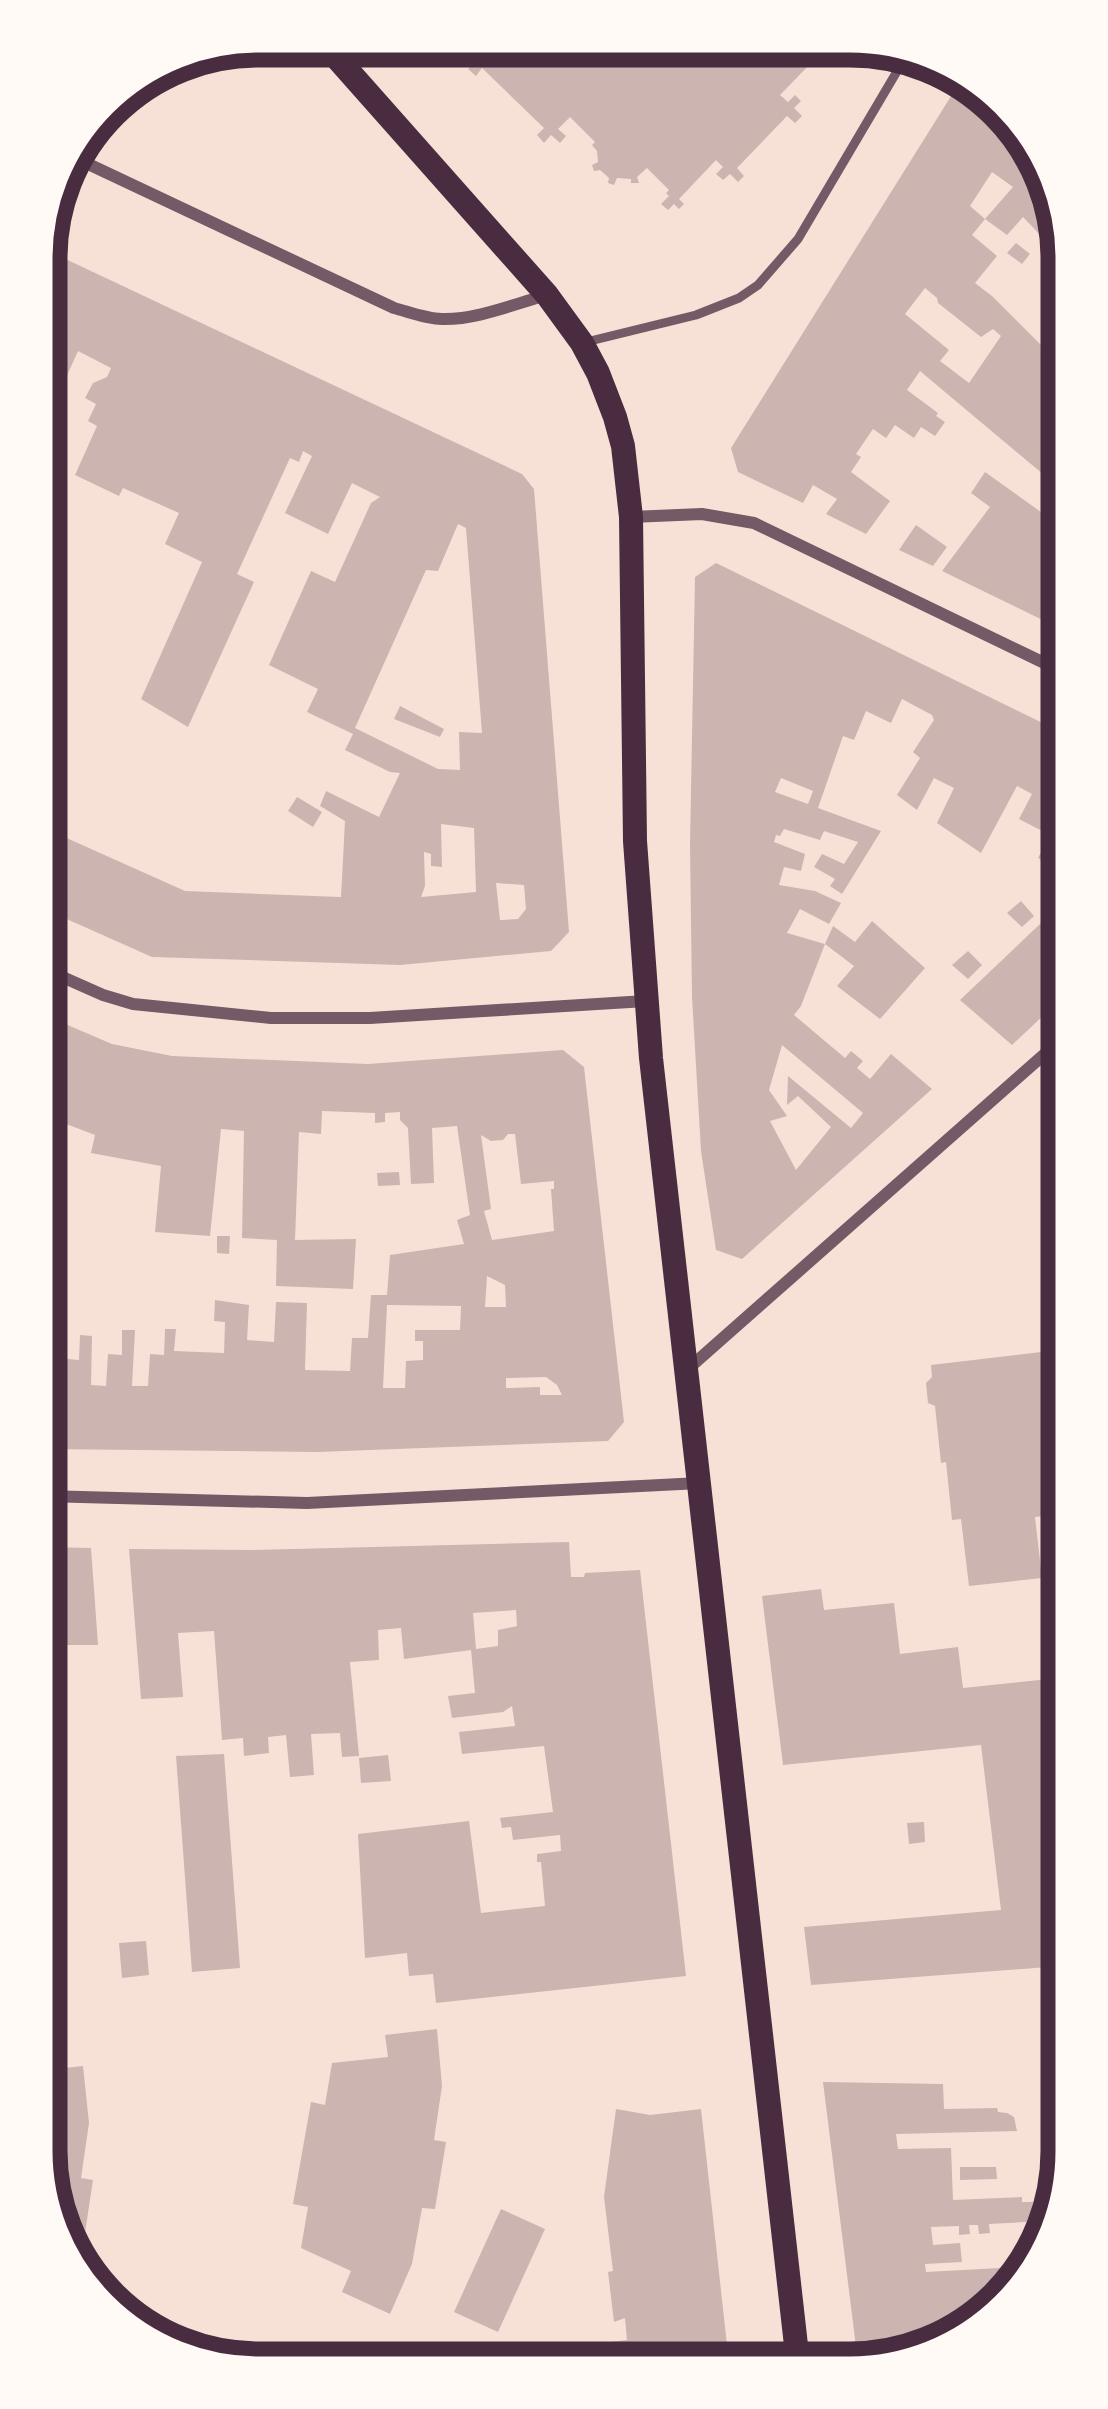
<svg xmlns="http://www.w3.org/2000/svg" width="1108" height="2409" font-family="'IBM Plex Serif',serif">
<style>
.building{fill:#ccb4b1;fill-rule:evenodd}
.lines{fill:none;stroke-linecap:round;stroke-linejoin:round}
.service{stroke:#755966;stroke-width:9}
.minor{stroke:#755966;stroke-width:12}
.secondary{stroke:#4a2c40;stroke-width:24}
.rim{fill:none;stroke:#4a2c40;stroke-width:15}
</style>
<rect width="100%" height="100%" fill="#f7e1d7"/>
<!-- building -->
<g class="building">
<path d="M496,41L830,43L822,51L828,57L822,63L816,58L780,95L788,102L795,95L801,101L794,108L802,116L795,123L787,116L737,168L744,176L738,182L730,174L723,180L716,174L723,167L716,160L679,199L684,204L679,209L674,204L668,210L661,204L669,196L666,193L669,190L647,168L637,177L639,183H631V179L617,178L614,185L608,183L609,178L600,170L594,171L592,165L598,162L597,151L592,145L595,142L570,117L558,129L566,136L560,143L551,135L544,143L537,135L544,128L482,68L476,76L468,69L476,62L467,54L474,47L483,55Z"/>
<path d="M953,93L1025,141L1061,200L1062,258L1023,217L1007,235L985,219L1013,187L992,172L970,206L985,219L972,235L997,256L975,283L992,296L1062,366V490L920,371L907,390L938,413L936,416L945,422L935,436L921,427L914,438L895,425L886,438L873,429L856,454L861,457L851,472L890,501L866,534L826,514L837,499L813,485L803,503L738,472L731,448ZM925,288L937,298L938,303L981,337L993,329L1001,336L969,383L940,361L949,350L905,314Z"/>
<path d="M1016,243L1030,254L1022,264L1007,253Z"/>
<path d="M40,247L522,474L534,489L569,932L551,951L400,965L152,957L42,908V827L185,891L341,897L345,821L320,806L326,791L379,817L400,773L390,772L345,750L353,734L307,712L318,689L269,665L311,571L335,582L371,503L380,497L352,483L328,534L285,513L312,456L303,451L299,462L290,458L237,574L254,582L188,727L141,699L202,562L165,544L179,513L123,488L119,496L75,475L97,426L88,421L96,404L85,398L93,383L107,377L111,368L78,351L56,400L40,393ZM458,524L466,528L482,733L459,732L460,770L438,769L355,728L426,570L438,571ZM441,824L474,828L476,892L421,897L425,886L424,852L431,854V866L442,867ZM496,883L524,885L526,909L518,919L500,920Z"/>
<path d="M985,472L1055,522L1063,515V545L1048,559L1063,567V630L942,571L990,507L971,493Z"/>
<path d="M916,525L947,547L933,566L899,550Z"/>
<path d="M716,563L1063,733L1064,857L1058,869L1038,858L1050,835L1019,819L1032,794L1017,786L981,853L937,823L954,788L934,778L917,810L897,795L920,758L913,752L934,720L932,715L902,699L891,723L866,711L854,740L843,736L818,808L881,831L842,894L830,886L835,879L814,867L822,854L844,864L858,842L824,831L820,840L784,829L780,836L776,835L774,842L805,854L801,871L784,867L779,885L815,891L841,903L829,924L800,909L787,933L825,944L801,1006L794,1015L845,1058L851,1051L863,1061L857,1068L870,1079L891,1054L932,1089L742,1259L716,1250L701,1151L692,997L690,845L695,577ZM781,778L813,791L808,804L775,792ZM782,1045L863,1113L851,1128L788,1076L787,1105L798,1096L831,1127L796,1170L770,1121L787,1116L769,1090Z"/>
<path d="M400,706L444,729L440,737L394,719Z"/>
<path d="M297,797L322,812L313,827L288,811Z"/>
<path d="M1021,901L1034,916L1022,927L1007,913Z"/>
<path d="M1059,906L1064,910V996L1012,1045L960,1000Z"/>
<path d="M872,921L925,968L880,1019L837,986L854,966L825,944L833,926L855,942Z"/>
<path d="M968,951L982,965L968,979L952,965Z"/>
<path d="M42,1014L112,1044L172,1056L368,1064L563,1050L584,1067L624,1422L608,1441L317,1452L44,1449V1394L54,1395L56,1358L79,1360L80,1335L92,1336L91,1385L106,1386L108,1354L122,1355V1330H135L132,1386H148L150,1354L164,1355L165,1329H176L174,1351L224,1353L225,1322L214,1321L215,1300L249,1305L247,1340L274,1342L276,1302L307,1303L305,1370L350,1371L352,1338H368L371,1295H387L390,1255L464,1244L457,1220L470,1215L457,1126L432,1128L434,1183L411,1184L408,1128L400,1120V1112L385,1113V1122L375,1123V1113L322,1111L321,1134L299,1132L295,1240L356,1239L353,1289L276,1286L277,1240L242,1238L244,1131L221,1129L210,1236L155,1232L161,1166L91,1153L95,1135L43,1115ZM508,1134H515L521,1184L554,1181V1189H551L554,1231L492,1240L484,1211L491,1209L481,1135L491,1141L503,1140ZM487,1276L505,1285L506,1307H485ZM387,1305L461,1306L460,1330H415V1341H423V1360L406,1361L405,1388H383ZM546,1377L557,1385L562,1395H540V1387L506,1388V1378Z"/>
<path d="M399,1172L400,1185L378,1186L377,1173Z"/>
<path d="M217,1236H230L229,1254L217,1253Z"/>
<path d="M1066,1349V1514L1035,1517L1042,1578L969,1586L961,1519L952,1520L946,1462L941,1463L935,1406L928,1403L926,1383L932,1377L931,1365Z"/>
<path d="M569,1542L571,1577H584L585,1573L640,1570L686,1976L436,2003L433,1974L409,1976L407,1953L365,1958L358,1834L469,1821L481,1913L545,1906L541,1862H537V1854L561,1851L560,1835L513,1840L511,1827L502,1828L500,1818L553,1812L544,1746L462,1754L459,1732L515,1726L512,1706L503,1712L452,1718L448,1696L475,1693L471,1650L404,1659L401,1628L378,1630L379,1660L350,1662L359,1756L342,1757L340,1733L311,1734L314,1775L290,1777L286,1735L268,1737L269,1753L244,1756L243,1738L222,1740L214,1631L178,1633L183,1697L141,1699L129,1549L254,1550ZM516,1610L517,1626L498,1630V1646L476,1649L473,1613Z"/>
<path d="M44,1547L91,1548L98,1645H62V1638H45Z"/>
<path d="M821,1589L824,1610L894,1603L900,1654L958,1647L963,1688L1048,1679L1049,1698L1067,1696L1068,1929L1057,1931L1061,1966L811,1985L804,1927L1001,1910L981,1745L783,1765L762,1596Z"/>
<path d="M224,1754L240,1968L192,1972L176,1756Z"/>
<path d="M388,1755L391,1781L361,1783L359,1758Z"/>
<path d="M924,1822L925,1842L909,1844L907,1823Z"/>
<path d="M146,1941L149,1975L122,1978L119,1943Z"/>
<path d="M437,2029L442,2086L434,2140L446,2142L435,2209L422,2208L412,2264L390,2314L342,2292L351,2271L301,2248L308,2207L293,2204L311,2102L325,2105L332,2063L388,2057L385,2035Z"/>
<path d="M83,2066L89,2123L81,2178L93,2180L83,2246L69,2245L47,2209L46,2070Z"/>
<path d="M823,2082L943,2084L944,2109L997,2108L998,2112L1007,2113L1014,2117L1017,2131L896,2134L898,2149L951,2148L953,2200L1022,2197V2202H1041L1043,2221L989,2224L990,2233L979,2234L978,2225H969L970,2234L959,2235V2226L931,2227L933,2245L960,2243L962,2262L925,2264L926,2272L1018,2267L1019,2288L908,2362L858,2363Z"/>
<path d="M616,2109L650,2115L701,2109L729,2363L613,2364L611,2342L627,2340L625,2318L614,2322L608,2272L613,2271L604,2197Z"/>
<path d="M960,2167H996L997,2179L960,2180Z"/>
<path d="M501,2209L545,2229L498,2332L454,2312Z"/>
<path d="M133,2306L235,2352L229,2366H216L126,2322Z"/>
</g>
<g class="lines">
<!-- service -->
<path class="service" d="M586,342L696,315L739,298L758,285L798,239L909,51"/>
<!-- minor -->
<g class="minor">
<path d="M67,154L394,308C409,312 426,319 442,319C476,320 514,304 547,295"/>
<path d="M631,517L702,514L754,523L1063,672"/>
<path d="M42,968L103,995L133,1004L271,1018H370L646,1001"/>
<path d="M689,1368L1064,1037"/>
<path d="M44,1496L307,1503L700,1483"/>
</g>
<!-- secondary -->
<path class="secondary" d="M320,39L547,295L582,343L598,373L615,417L623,446L631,517L635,841L651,1058L798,2363"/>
</g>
<!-- crop -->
<path d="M0 0H1108V2409H0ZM258 60H850A198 198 0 0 1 1048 258V2151A198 198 0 0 1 850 2349H258A198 198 0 0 1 60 2151V258A198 198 0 0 1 258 60Z" fill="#fffaf5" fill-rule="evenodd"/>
<path class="rim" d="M258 60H850A198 198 0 0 1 1048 258V2151A198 198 0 0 1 850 2349H258A198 198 0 0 1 60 2151V258A198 198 0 0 1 258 60Z"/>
</svg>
